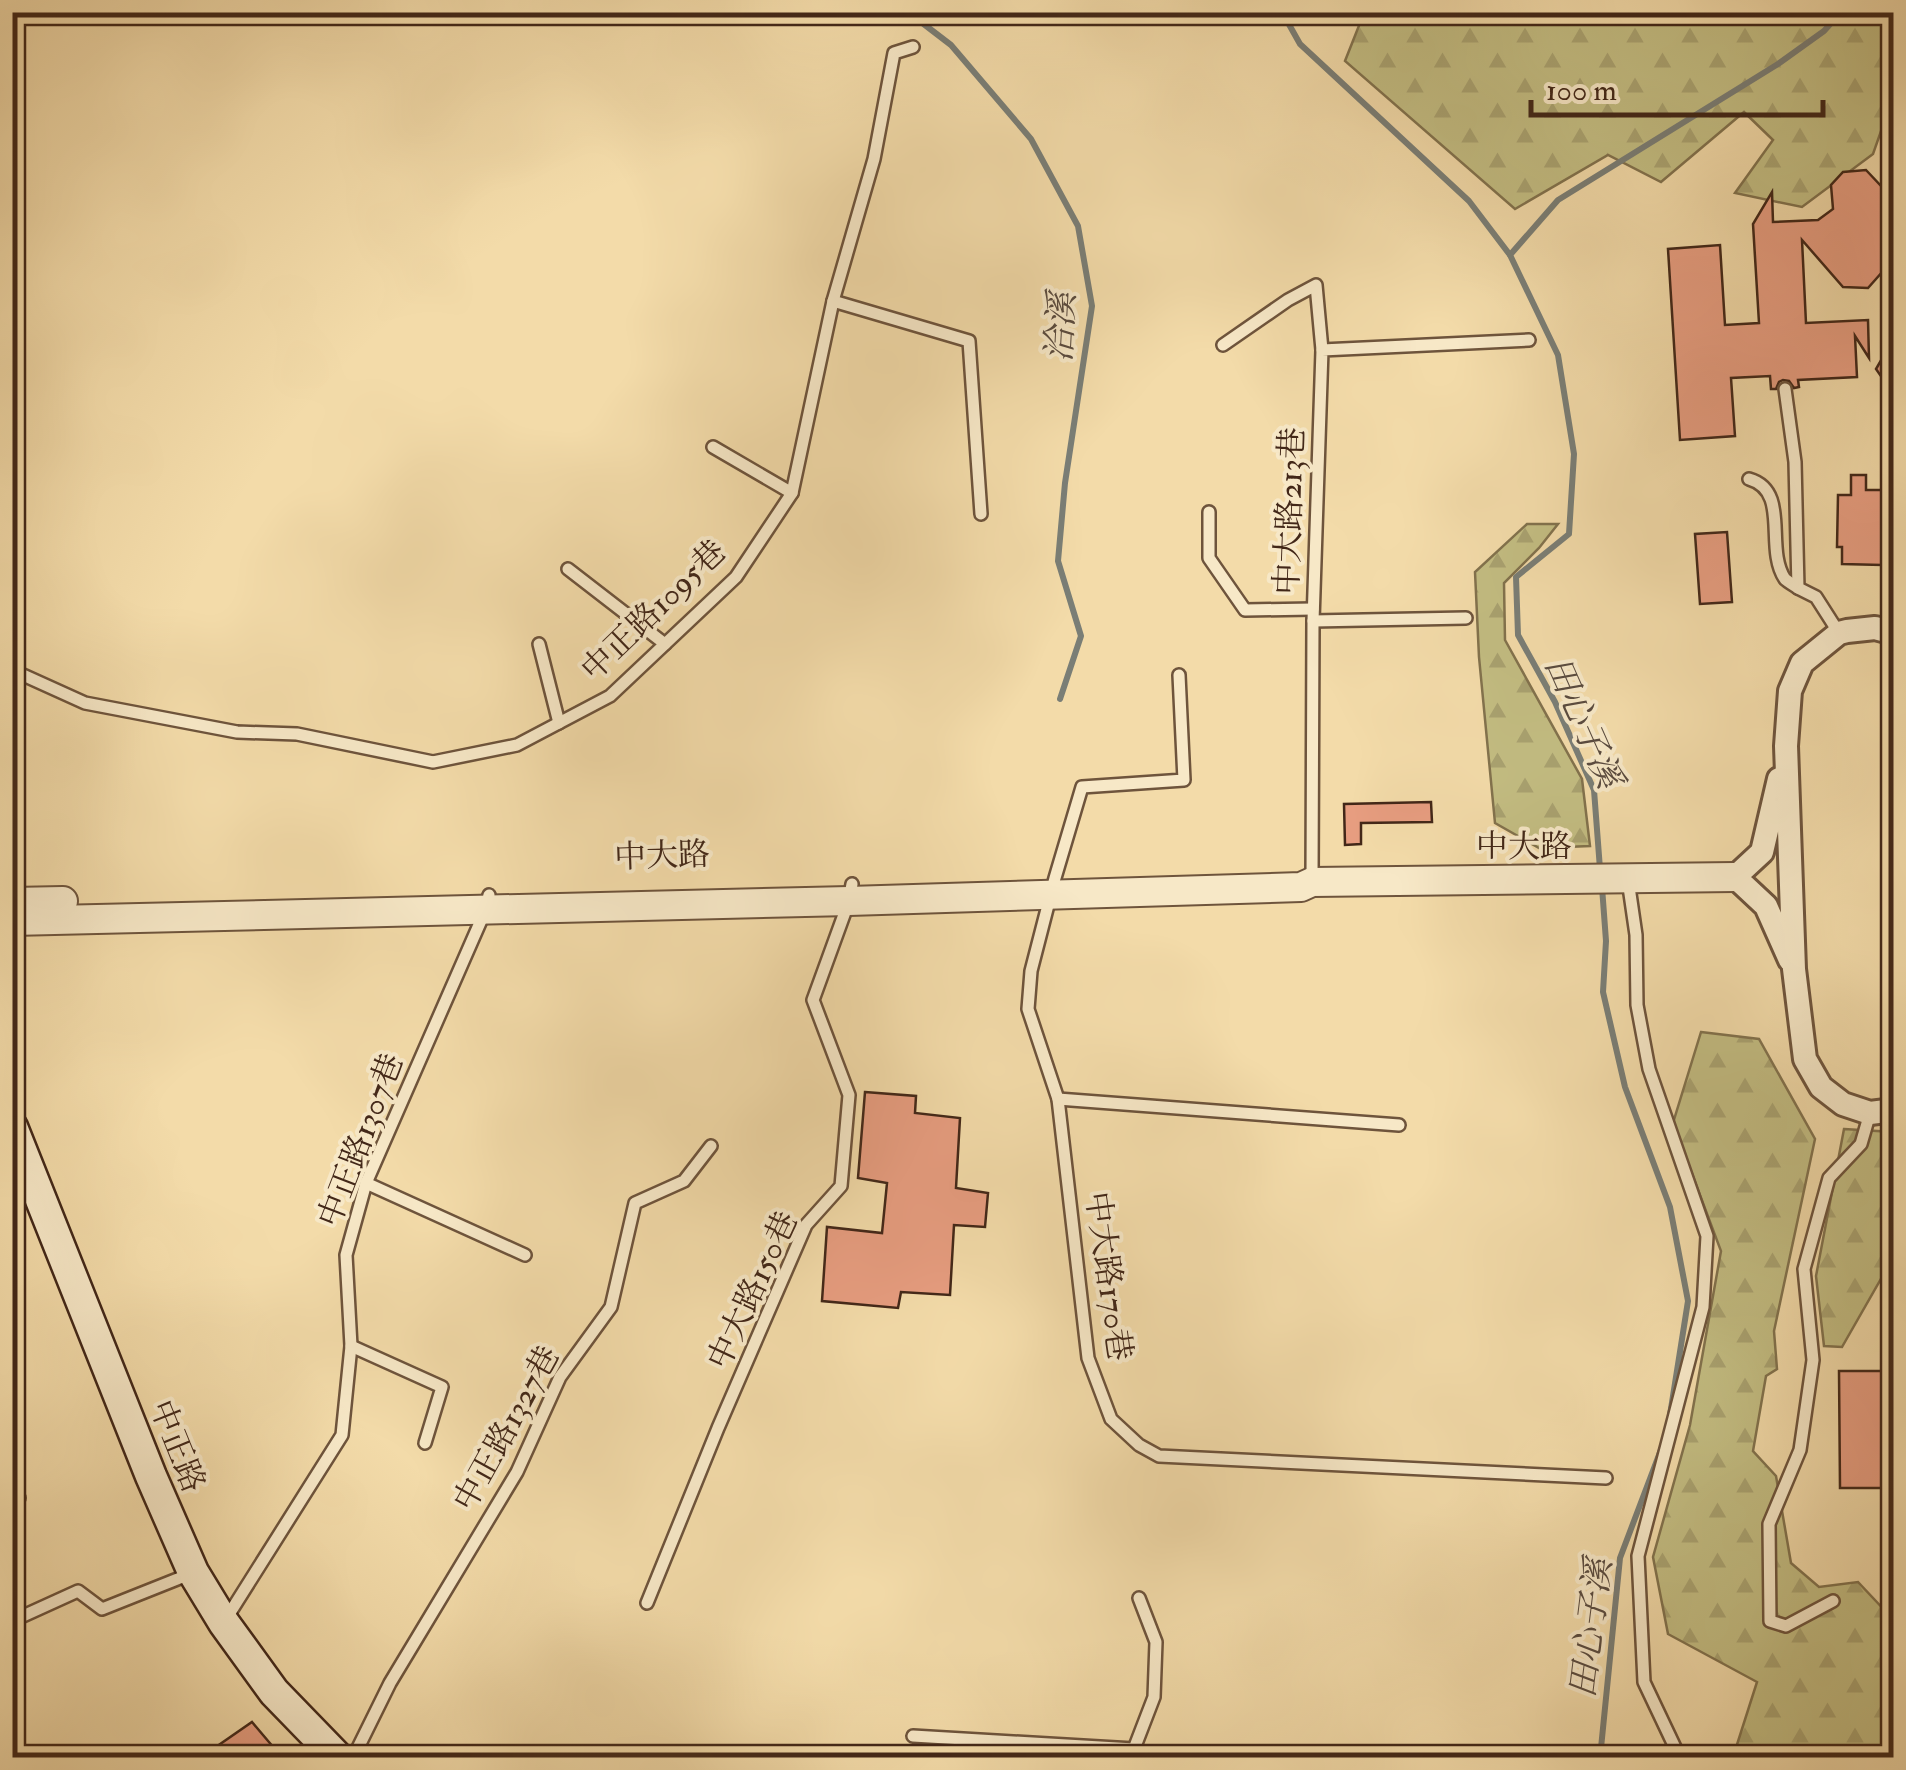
<svg xmlns="http://www.w3.org/2000/svg" width="1906" height="1770" font-family="'IM FELL Double Pica','Noto Serif TC',serif">
<style>
.forest{fill:url(#forest-firs);stroke:#82724d;stroke-width:2.5}
.lines{fill:none;stroke-linecap:round;stroke-linejoin:round}
.stream{stroke:#7a7e76;stroke-width:6}
.building{fill:#e79d80;stroke:#422718;stroke-width:2.5}
.service-casing{stroke:#6e543c;stroke-width:16}
.minor-casing{stroke:#6e543c;stroke-width:28}
.tertiary-casing{stroke:#6e543c;stroke-width:32}
.secondary-casing{stroke:#422718;stroke-width:35}
.service{stroke:#f7e8c7;stroke-width:11}
.minor{stroke:#f7e8c7;stroke-width:22}
.tertiary{stroke:#f7e8c7;stroke-width:28}
.secondary{stroke:#f7e8c7;stroke-width:30}
.labels{text-anchor:middle;stroke-width:8;stroke-linejoin:round;paint-order:stroke}
.street-label{font-size:32px;fill:#422718;stroke:#f7e8c7}
.water-label{font-size:35px;font-style:italic;fill:#5a4b3f;stroke:#f7e8c7}
</style>
<defs>
<pattern id="forest-firs" width="22" height="20" patternUnits="userSpaceOnUse" patternTransform="scale(2.5)"><rect width="22" height="20" fill="#c3bd82"/><path d="M5 1l3.5 6h-7zM16 11l3.5 6h-7z" fill="#a9a270"/></pattern>
</defs>
<rect width="100%" height="100%" fill="#f3dba9"/>
<filter id="stains"><feTurbulence type="fractalNoise" baseFrequency=".002" numOctaves="4"/><feColorMatrix values="0 0 0 0 .2 0 0 0 0 .09 0 0 0 0 .02 0 0 0 .5 -.17"/></filter>
<radialGradient id="worn" r=".72"><stop offset=".6" stop-color="#630" stop-opacity="0"/><stop offset="1" stop-color="#630" stop-opacity=".3"/></radialGradient>
<!-- forest -->
<g class="forest">
<path d="M1364,13H1893V97L1873,154L1802,207L1735,193L1773,140L1744,112L1661,182L1608,155L1515,209L1345,61Z"/>
<path d="M1527,524H1558L1539,548L1504,583L1505,640L1582,779L1590,846L1539,848L1495,823L1479,657L1475,572Z"/>
<path d="M1701,1032L1759,1039L1815,1139L1774,1331L1777,1369L1766,1376L1753,1451L1776,1476L1791,1563L1819,1587L1858,1582L1890,1616H1893V1757H1699L1696,1747L1734,1754L1757,1682L1668,1634L1653,1557L1690,1425L1721,1251L1673,1123Z"/>
<path d="M1844,1129L1893,1132V1262L1890,1263L1842,1347L1824,1346L1816,1276Z"/>
</g>
<g class="lines">
<!-- stream -->
<g class="stream">
<path d="M908,12L951,45L1031,139L1078,226L1092,306L1065,483L1058,561L1081,636L1060,699"/>
<path d="M1282,12L1300,44L1469,201L1510,255"/>
<path d="M1600,869L1594,790L1555,702L1518,635L1516,577L1569,534L1574,454L1558,355L1510,255L1558,200L1778,64L1824,31L1841,12"/>
<path d="M1602,887L1606,941L1603,992L1625,1087L1670,1207L1688,1301L1670,1415"/>
<path d="M1600,1758L1620,1558L1662,1447"/>
</g>
</g>
<!-- building -->
<g class="building">
<path d="M1866,170L1883,188H1894V278L1884,270L1868,288L1843,287L1802,240L1806,323L1868,320L1869,358L1855,336L1857,377L1798,380L1799,387L1794,388L1789,381L1783,380L1779,382L1776,389H1771L1770,376L1731,378L1735,436L1680,440L1668,249L1720,245L1725,325L1759,323L1753,224L1772,192L1773,222L1818,220L1833,209L1831,185L1843,172Z"/>
<path d="M1894,338V395L1876,369Z"/>
<path d="M1851,475H1866V490H1894V553H1882V565L1842,564V547H1837L1838,495H1851Z"/>
<path d="M1727,532L1732,602L1700,604L1695,534Z"/>
<path d="M1431,802L1432,822L1361,823V844L1345,845L1344,804Z"/>
<path d="M865,1092L916,1096L915,1113L960,1118L956,1188L988,1193L985,1227L954,1225L950,1295L901,1292L898,1308L822,1301L827,1227L882,1233L887,1183L858,1178Z"/>
<path d="M1839,1371H1887L1888,1470H1894V1488H1840Z"/>
<path d="M252,1722L274,1748L260,1758H200Z"/>
</g>
<g class="lines">
<defs>
<g id="service">
<path d="M833,301L969,341L981,514"/>
<path d="M1223,345L1288,300L1316,285L1322,350"/>
<path d="M1785,389L1795,462L1798,588L1816,597L1839,633"/>
<path d="M713,447L792,493"/>
<path d="M1749,479C1791,491 1764,548 1785,579C1787,581 1795,586 1798,588"/>
<path d="M1209,512V558L1245,610L1313,609"/>
<path d="M568,569L665,644"/>
<path d="M1313,621L1466,618"/>
<path d="M539,644L559,723"/>
<path d="M12,670L85,703L237,732L297,734L433,762L517,745L610,696L736,577L792,493L833,301L874,159L894,53L913,47"/>
<path d="M1179,675L1184,780L1082,787L1055,878L1031,971L1028,1009L1058,1099L1088,1358L1111,1419L1139,1445L1159,1456L1606,1478"/>
<path d="M1628,880L1636,935L1637,1005L1649,1069L1707,1236L1703,1307L1638,1556L1644,1682L1680,1758"/>
<path d="M1312,882L1313,621L1322,350L1529,340"/>
<path d="M1058,1099L1399,1125"/>
<path d="M366,1183L525,1255"/>
<path d="M351,1346L442,1387L425,1443"/>
<path d="M12,1498H19"/>
<path d="M1833,1601L1786,1626L1770,1621L1769,1524L1800,1450L1813,1360L1804,1269L1829,1178L1861,1144L1870,1113"/>
<path d="M647,1603L718,1428L806,1225L841,1186L849,1095L813,1000L849,901L852,884"/>
<path d="M226,1619L342,1435L351,1346L346,1255L366,1183L486,909L489,895"/>
<path d="M12,1621L78,1591L102,1609L190,1574"/>
<path d="M913,1736L1134,1749"/>
<path d="M353,1758L390,1683L517,1472L560,1377L611,1307L635,1203L684,1181L711,1146"/>
<path d="M1135,1758L1134,1749L1154,1697L1156,1642L1139,1598"/>
</g>
<g id="minor">
<path d="M1894,633L1875,628L1847,631L1839,633L1802,663L1790,691L1786,746L1794,969L1805,1059L1821,1087L1843,1104L1870,1113L1894,1110"/>
<path d="M1779,779L1762,852L1735,877L1766,906L1790,960"/>
</g>
<g id="tertiary">
<path d="M12,902L63,901"/>
<path d="M12,921L849,901L1301,887L1312,882L1735,877"/>
</g>
<path id="secondary" d="M12,1127L151,1476L193,1572L224,1623L274,1692L338,1758"/>
</defs>
<!-- service casing -->
<use href="#service" class="service-casing"/>
<!-- minor casing -->
<use href="#minor" class="minor-casing"/>
<!-- tertiary casing -->
<use href="#tertiary" class="tertiary-casing"/>
<!-- secondary casing -->
<use href="#secondary" class="secondary-casing"/>
<!-- service -->
<use href="#service" class="service"/>
<!-- minor -->
<use href="#minor" class="minor"/>
<!-- tertiary -->
<use href="#tertiary" class="tertiary"/>
<!-- secondary -->
<use href="#secondary" class="secondary"/>
</g>
<g class="labels">
<!-- street labels -->
<g class="street-label">
<text transform="translate(1289 511) rotate(-88)" y="11">中大路213巷</text>
<text transform="translate(653 610) rotate(-44)" y="11">中正路1095巷</text>
<text x="1524" y="857">中大路</text>
<text transform="translate(662 855) rotate(-2)" y="11">中大路</text>
<text transform="translate(360 1140) rotate(-69)" y="11">中正路1307巷</text>
<text transform="translate(1109 1276) rotate(82)" y="11">中大路170巷</text>
<text transform="translate(752 1290) rotate(-65)" y="11">中大路150巷</text>
<text transform="translate(506 1428) rotate(-61)" y="11">中正路1327巷</text>
<text transform="translate(178 1446) rotate(68)" y="11">中正路</text>
</g>
<!-- water labels -->
<g class="water-label">
<text transform="translate(1060 327) rotate(-87)" y="12">洽溪</text>
<text transform="translate(1584 722) rotate(66)" y="12">田心子溪</text>
<text transform="translate(1590 1628) rotate(-83)" y="12">田心子溪</text>
</g>
</g>
<!-- margin -->
<rect width="1906" height="1770" fill="none" stroke="#f3dba9" stroke-width="50"/>
<rect x="15" y="15" width="1876" height="1740" fill="none" stroke="#422718" stroke-width="5"/>
<rect x="25" y="25" width="1856" height="1720" fill="none" stroke="#422718" stroke-width="2.5"/>
<!-- scale -->
<path d="M1531 100v15h292v-15" fill="none" stroke="#422718" stroke-width="5"/>
<text x="1546" y="100" font-size="30" fill="#422718" stroke="#f7e8c7" stroke-width="8" paint-order="stroke">100 m</text>
<rect width="100%" height="100%" filter="url(#stains)"/>
<rect width="100%" height="100%" fill="url(#worn)"/>
</svg>
